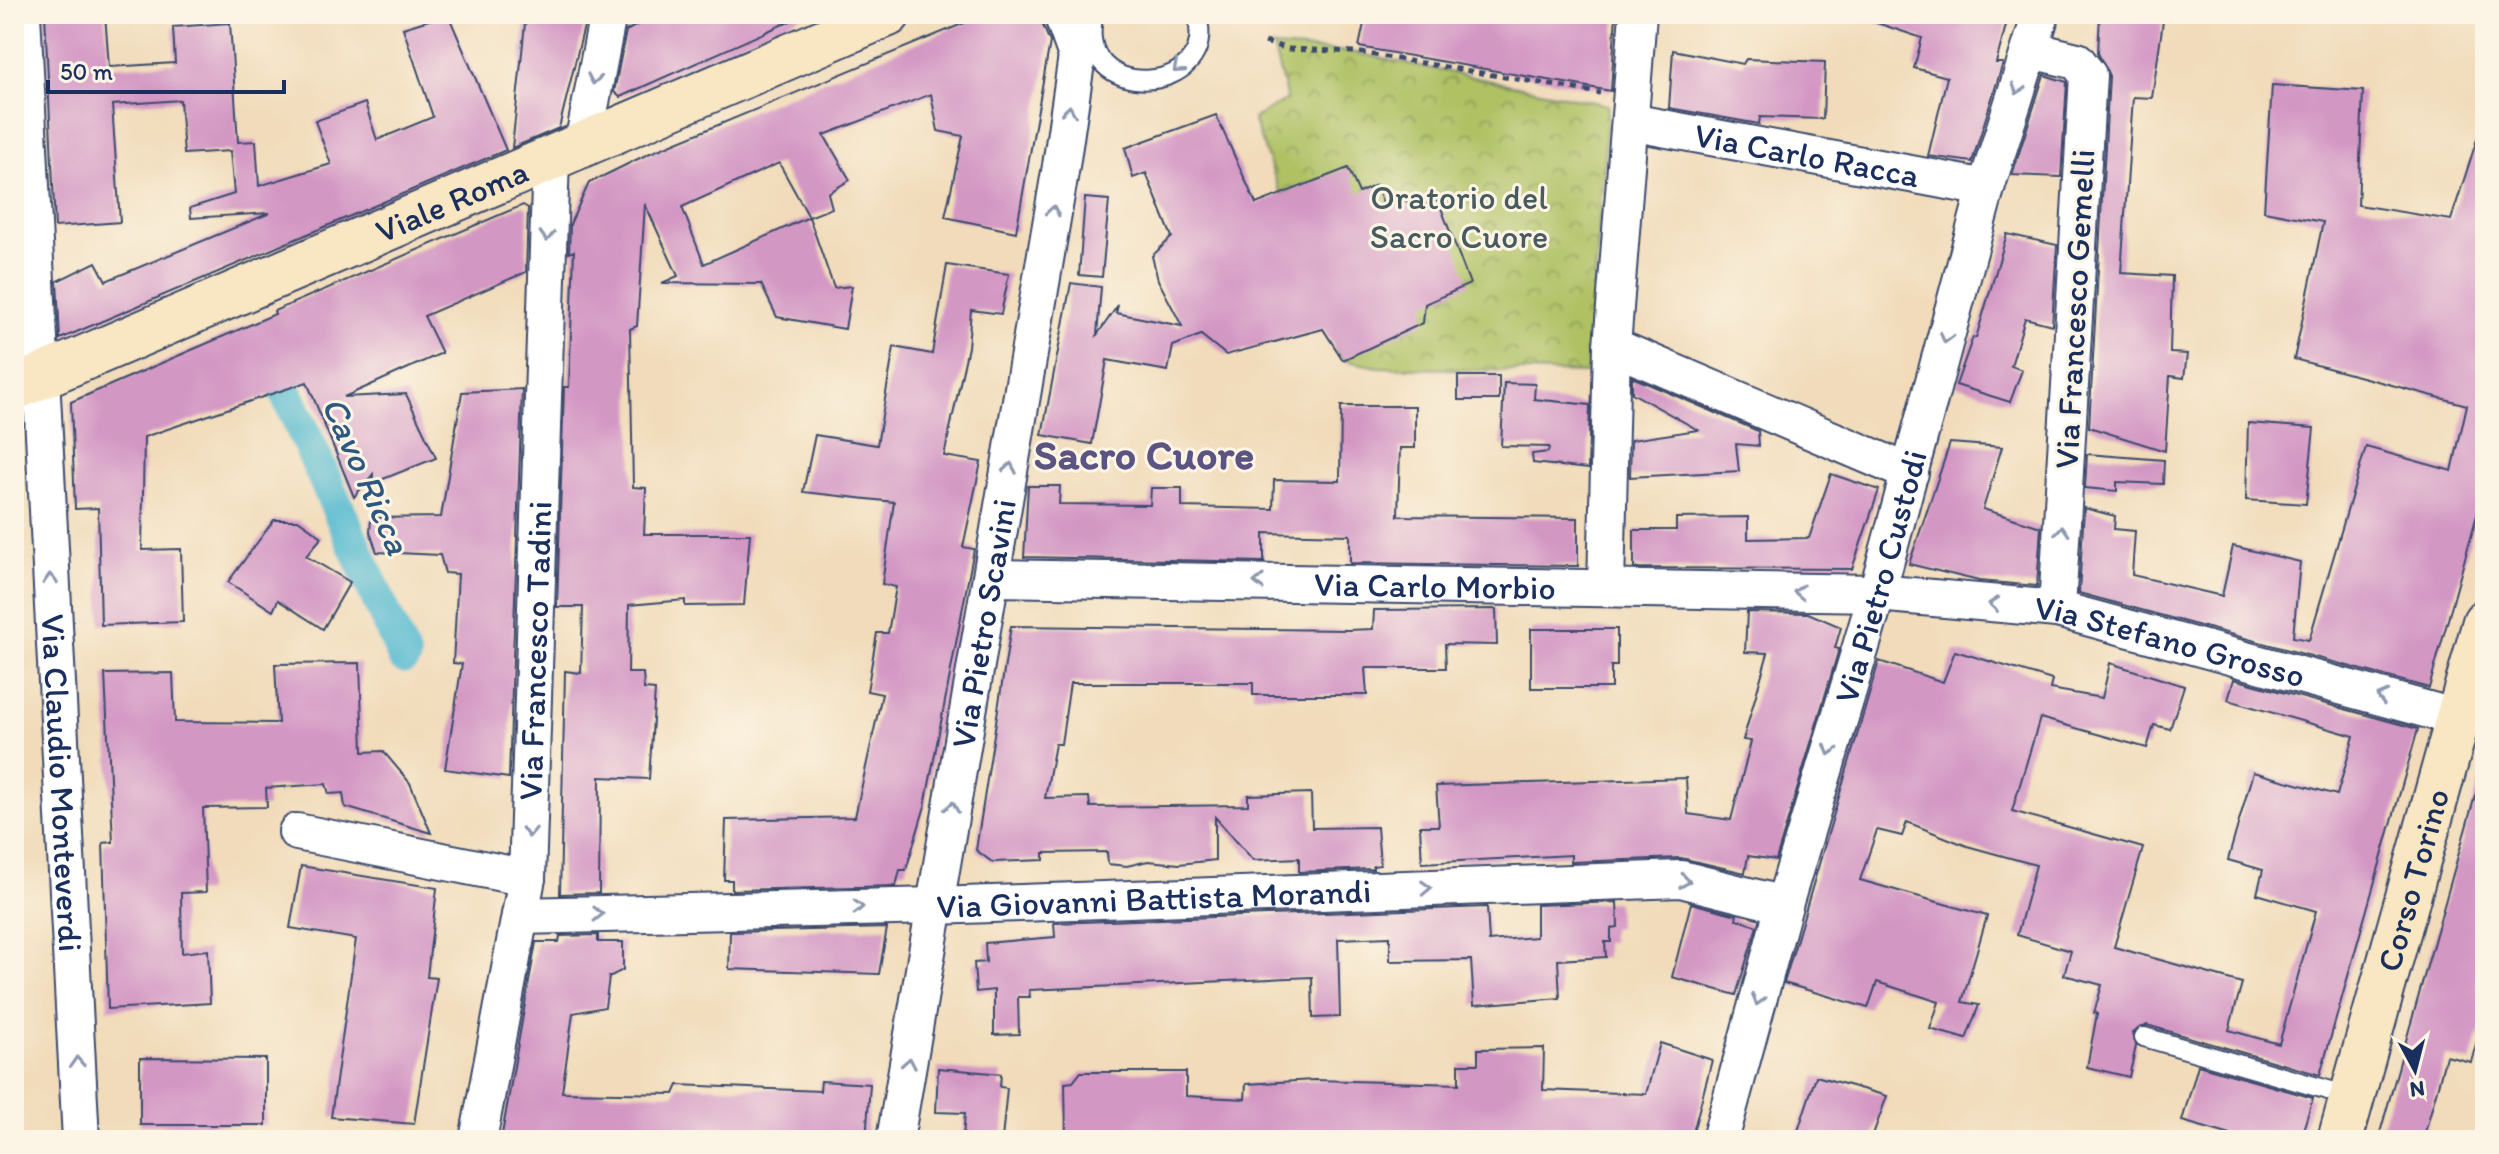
<svg xmlns="http://www.w3.org/2000/svg" width="2499" height="1154" font-family="Itim,sans-serif">
<style>
.park{fill:url(#park-crowns);stroke:#657861;stroke-width:2}
.lines{fill:none;stroke-linecap:round;stroke-linejoin:round}
.canal{stroke:#52b9d0;stroke-width:34}
.building{fill:#d397c4;fill-rule:evenodd}
.lane-casing{stroke:#3b496c;stroke-width:22}
.street-casing{stroke:#3b496c;stroke-width:40}
.secondary-casing{stroke:#3b496c;stroke-width:48}
.path{stroke:#3b496c;stroke-width:5;stroke-dasharray:6 6;stroke-linecap:butt}
.lane{stroke:#fff;stroke-width:18}
.street{stroke:#fff;stroke-width:36}
.secondary{stroke:#f9e7c3;stroke-width:44}
.oneway{stroke:#8d97ae}
.labels{text-anchor:middle;stroke-width:6;stroke-linejoin:round;paint-order:stroke}
.street-label{font-size:34px;fill:#1b2f5e;stroke:#fcf5e5}
.park-label{font-size:34px;fill:#475b60;stroke:#fcf5e5}
.water-label{font-size:36px;font-style:italic;fill:#2c5880;stroke:#fcf5e5}
.district-label{font-size:42px;font-weight:bold;fill:#5b5382;stroke:#fcf5e5}
</style>
<defs>
<pattern id="park-crowns" width="20" height="18" patternUnits="userSpaceOnUse" patternTransform="scale(2)"><rect width="20" height="18" fill="#afc164"/><path d="M2 6a3 3 0 1 1 6 0M12 15a3 3 0 1 1 6 0" fill="none" stroke="#8e9d56"/></pattern>
</defs>
<rect width="100%" height="100%" fill="#fcf5e5"/>
<filter id="ink" filterUnits="userSpaceOnUse"><feTurbulence type="fractalNoise" baseFrequency=".0125" numOctaves="2"/><feDisplacementMap in="SourceGraphic" scale="16" xChannelSelector="R" yChannelSelector="G"/><feConvolveMatrix kernelMatrix="1 2 1 2 8 2 1 2 1" color-interpolation-filters="sRGB"/></filter>
<filter id="wash" filterUnits="userSpaceOnUse"><feTurbulence type="fractalNoise" baseFrequency=".006" numOctaves="4" result="noise"/><feDisplacementMap in="SourceGraphic" scale="32" xChannelSelector="R" yChannelSelector="G"/><feGaussianBlur stdDeviation="1.8" result="paint"/><feColorMatrix in="noise" values="0 0 0 0 0 0 0 0 0 0 0 0 0 0 0 0 0 1.4 0 .05"/><feComposite in="paint" operator="in"/></filter>
<g filter="url(#wash)">
<rect width="100%" height="100%" fill="#f1dbba"/>
<!-- park -->
<path class="park" d="M1273,47L1351,52L1608,105L1588,373L1378,367L1343,360L1334,347L1357,335L1295,189L1281,194L1253,119L1287,99Z"/>
<g class="lines">
<!-- canal -->
<path class="canal" d="M266,347L404,657"/>
</g>
<g id="blocks">
<!-- building -->
<g class="building">
<path d="M45,14H105L109,67L175,63L173,27L230,23L238,142L256,141L259,186L331,164L315,121L365,103L377,140L433,117L403,28L448,14L506,150L60,339L57,281L96,262L106,281L270,213L191,218L190,208L234,194L230,151L184,154L180,100L112,105L120,222L55,227Z"/>
<path d="M526,14H587L559,128L512,148Z"/>
<path d="M657,14H806L620,97L614,92L626,31Z"/>
<path d="M986,14H1038L1050,42L1016,232L945,217L963,136L938,131L931,94L824,135L850,180L828,193L832,208L809,217L834,288L852,286L845,329L777,317L761,284L662,283L678,276L645,204L637,326L630,329L633,487L646,488L644,534H750L744,605L685,606V600L629,605L628,673H643L644,689L655,690L649,779L600,777L599,893L560,894L565,671L581,673L583,607H557L564,387H569L574,251L569,253L570,224L589,183L648,154ZM779,163L809,217L704,264L682,207Z"/>
<path d="M1366,14H1616L1611,91L1359,47Z"/>
<path d="M1865,14H2009L1996,63H2003L1972,162L1928,156L1947,77L1914,68L1922,38L1865,19Z"/>
<path d="M2100,14H2164L2152,98L2133,97L2121,273L2172,276L2170,353L2187,354L2184,378L2170,376L2165,451L2089,427L2109,76L2098,53Z"/>
<path d="M1673,50L1743,64L1746,59L1825,62L1823,119L1760,117L1759,124L1669,108Z"/>
<path d="M2044,75L2067,82L2061,177L2012,175Z"/>
<path d="M2272,85L2363,91L2358,205L2451,220L2480,130L2485,131V486L2429,688L2079,593L2084,508L2115,516L2114,529L2135,531L2132,575L2222,596L2233,546L2300,562L2293,637L2309,640L2366,447L2452,471L2467,405L2294,359L2323,222L2264,211Z"/>
<path d="M1216,115L1256,204L1348,168L1359,193L1376,185L1384,206L1406,200L1413,208L1438,200L1470,284L1425,304L1423,323L1343,360L1323,329L1226,355L1201,335L1173,346L1168,371L1107,360L1092,444L1042,435L1071,283L1101,287L1097,335L1118,305L1116,313L1182,326L1158,280L1152,256L1172,237L1146,173L1133,178L1125,148Z"/>
<path d="M1085,198L1109,200L1102,277L1079,275Z"/>
<path d="M523,205L528,208L526,272L424,316L442,353L344,397L406,394L436,458L373,483V474L354,497L307,382L144,437L142,550L181,549L183,622L101,625L98,508L75,509L71,402L275,314L274,311Z"/>
<path d="M2007,234L2057,245L2052,325L2025,318L2011,366L2022,370L2010,402L1956,385L1973,337L1976,338Z"/>
<path d="M947,265L1009,274L1001,314L971,310L968,347L944,456L981,462L963,547L974,549L925,806L906,870H900L896,886L732,890V880H724L726,820L855,817L882,694L867,691L877,633H888L896,587L882,584L894,502L803,492L815,435L877,445L894,347L932,354Z"/>
<rect x="1458" y="376" width="41" height="24"/>
<path d="M1632,377L1758,431L1759,446L1736,444L1739,471L1630,477L1631,440L1698,430L1632,393Z"/>
<path d="M1504,383L1535,384L1534,399L1590,405L1588,469L1533,463L1532,454L1548,452L1549,447L1501,446Z"/>
<path d="M522,389L509,778L445,769L462,664L453,663L458,574L445,573L440,555L377,552L370,532L371,518L441,517L462,392Z"/>
<path d="M1341,406H1415V448H1400L1398,516L1578,518V566L1350,563V535L1264,533V562L1024,557L1028,486H1060L1059,504L1150,505L1151,488H1182V507L1273,509L1274,480L1340,481Z"/>
<path d="M2248,423L2314,428L2306,504L2246,500Z"/>
<path d="M1950,443L2002,447L1983,509L2041,527L2037,586L1979,581L1909,564Z"/>
<path d="M2087,454L2164,460L2163,484L2117,482V491L2085,488Z"/>
<path d="M1831,474L1879,490L1852,569L1634,568V530H1676V518L1748,517V539L1809,538Z"/>
<path d="M274,520H298L322,537L306,556L350,582L323,629L278,600L273,611L228,582Z"/>
<path d="M1496,609L1497,645L1445,644L1446,668H1365L1367,695H1253V683H1070L1061,744H1055L1045,798L1089,797L1090,807L1248,805V795L1311,793L1312,828L1377,827L1380,865L1373,866V869L1299,872V858L1253,860L1215,817V860L1179,864L1148,861L1127,866L1108,864L1107,852L1044,853V860L992,862L976,850L1011,626L1348,630L1373,629L1374,610Z"/>
<path d="M1747,612L1808,613L1841,627L1835,648L1839,649L1776,860L1748,856L1745,873L1681,858L1571,862V855L1422,863L1420,826H1439L1436,786L1686,778L1688,814L1731,820L1751,741L1743,740L1768,653L1745,652Z"/>
<path d="M1531,629H1617V666H1611V688H1531Z"/>
<path d="M1955,651L2052,680L2050,689L2102,698L2110,663L2184,686L2170,729L2154,725L2147,748L2040,718L2012,811L2143,848L2114,947L2242,983L2229,1030L2279,1044L2316,911L2257,894L2263,870L2228,860L2253,772L2337,795L2354,736L2228,700L2234,679L2418,729L2320,1075L2147,1025L2133,1033L2136,1046L2129,1077L2087,1067L2097,1014L2094,1013L2102,985L2064,975L2071,951L2017,935L2036,865L1967,846L1907,822L1902,836L1877,830L1860,880L1987,916L1962,1002L1979,1005L1966,1039L1930,1029L1939,1002L1877,982L1868,1008L1784,983L1879,661L1943,682Z"/>
<path d="M360,663L363,752L383,751L410,783L431,833L345,807L343,793L329,794L326,784L266,788L267,807L203,808L206,892L181,893L182,953L208,950L210,1003L108,1009L103,843L113,842L105,674L173,673L175,722L278,723L275,664Z"/>
<path d="M2478,785L2485,786V1013L2471,1062L2446,1056L2423,1140H2378Z"/>
<path d="M301,866L437,888L427,977L437,978L414,1124L331,1117L356,939L290,928Z"/>
<path d="M1617,902L1618,927L1611,928V942H1605L1606,957L1558,960L1560,998L1474,1005L1471,960L1390,961V937L1338,939L1340,1017L1313,1018L1312,977L1029,990L1030,997H1018L1019,1034L994,1035V990L976,992L974,963L986,962L985,943L1055,937L1054,923L1487,907L1489,941L1536,937V905Z"/>
<path d="M1691,903L1737,915L1736,919L1757,926L1736,995L1672,977Z"/>
<path d="M887,928L879,974L729,969L730,932Z"/>
<path d="M598,935V942H623V970L609,977L605,1007L573,1013L562,1092L674,1094L678,1085L820,1091L821,1081L870,1084L866,1140H501L536,942H559L560,936Z"/>
<path d="M1660,1043L1712,1060L1691,1140H1066L1065,1083L1073,1082L1081,1072H1186V1096L1245,1099L1246,1084L1314,1080L1459,1084V1064H1478V1049L1544,1048L1543,1090L1646,1094Z"/>
<path d="M140,1058L266,1059V1125H140Z"/>
<path d="M2198,1065L2313,1098L2300,1140H2230L2231,1135L2182,1121Z"/>
<path d="M938,1068L1001,1074L1000,1087L1007,1088L1002,1139L963,1137L965,1113L936,1112Z"/>
<path d="M1816,1076L1887,1096L1871,1140H1795Z"/>
</g>
</g>
</g>
<g filter="url(#ink)">
<use href="#blocks" fill-opacity="0" stroke="#3b496c" stroke-width="2"/>
<g class="lines">
<defs>
<g id="lane">
<path d="M1094,14C1071,106 1224,97 1196,14"/>
<path d="M2144,1037L2352,1097"/>
</g>
<g id="street">
<path id="s1" d="M22,14L81,1140"/>
<path d="M2031,50L2077,61L2088,75L2057,609"/>
<path id="s2" d="M1630,122L1986,188"/>
<path d="M583,144L608,14"/>
<path d="M1612,346L1910,473"/>
<path id="s3" d="M991,578L1877,593L2057,609L2458,718"/>
<path d="M1606,587L1612,346L1638,14"/>
<path d="M297,832L527,878"/>
<path id="s4" d="M520,916L935,906L1681,879L1784,905"/>
<path id="s5" d="M478,1140L527,878L551,158"/>
<path id="s6" d="M895,1140L1061,166L1077,56L1062,14"/>
<path id="s7" d="M1720,1140L1784,905L1877,593L1986,188L2041,14"/>
</g>
<g id="secondary">
<path id="s8" d="M14,388L888,14"/>
<path id="s9" d="M2340,1140L2485,622"/>
</g>
</defs>
<!-- lane casing -->
<use href="#lane" class="lane-casing"/>
<!-- street casing -->
<use href="#street" class="street-casing"/>
<!-- secondary casing -->
<use href="#secondary" class="secondary-casing"/>
<!-- path -->
<path class="path" d="M1265,42L1288,49L1356,52L1600,93"/>
<!-- lane -->
<use href="#lane" class="lane"/>
<!-- street -->
<use href="#street" class="street"/>
<!-- secondary -->
<use href="#secondary" class="secondary"/>
</g>
<!-- one-way arrows -->
<defs><path id="oneway-chevron" d="M-2-3.5L2.5 0L-2 3.5" fill="none" stroke-width="1.6" stroke-linecap="round" stroke-linejoin="round" transform="scale(2)"/></defs>
<g class="oneway">
<use href="#oneway-chevron" transform="translate(1178 68) rotate(139)"/>
<use href="#oneway-chevron" transform="translate(594 79) rotate(100)"/>
<use href="#oneway-chevron" transform="translate(2018 89) rotate(108)"/>
<use href="#oneway-chevron" transform="translate(1069 111) rotate(-82)"/>
<use href="#oneway-chevron" transform="translate(1053 211) rotate(-80)"/>
<use href="#oneway-chevron" transform="translate(547 236) rotate(92)"/>
<use href="#oneway-chevron" transform="translate(1946 338) rotate(105)"/>
<use href="#oneway-chevron" transform="translate(1010 468) rotate(-80)"/>
<use href="#oneway-chevron" transform="translate(2062 531) rotate(-87)"/>
<use href="#oneway-chevron" transform="translate(50 579) rotate(-93)"/>
<use href="#oneway-chevron" transform="translate(1259 582) rotate(-179)"/>
<use href="#oneway-chevron" transform="translate(1799 592) rotate(-178)"/>
<use href="#oneway-chevron" transform="translate(1994 604) rotate(-175)"/>
<use href="#oneway-chevron" transform="translate(2382 697) rotate(-165)"/>
<use href="#oneway-chevron" transform="translate(1830 750) rotate(107)"/>
<use href="#oneway-chevron" transform="translate(952 807) rotate(-80)"/>
<use href="#oneway-chevron" transform="translate(529 832) rotate(92)"/>
<use href="#oneway-chevron" transform="translate(1685 881) rotate(9)"/>
<use href="#oneway-chevron" transform="translate(1426 888) rotate(-2)"/>
<use href="#oneway-chevron" transform="translate(858 907) rotate(-1)"/>
<use href="#oneway-chevron" transform="translate(598 914) rotate(-1)"/>
<use href="#oneway-chevron" transform="translate(1758 1000) rotate(105)"/>
<use href="#oneway-chevron" transform="translate(77 1062) rotate(-93)"/>
<use href="#oneway-chevron" transform="translate(909 1063) rotate(-80)"/>
</g>
</g>
<g class="labels">
<!-- street labels -->
<g class="street-label">
<text dy="12" stroke="none"><textPath href="#s2" startOffset="180">Via Carlo Racca</textPath></text>
<text dy="12" stroke="none"><textPath href="#s8" startOffset="476">Viale Roma</textPath></text>
<text transform="translate(2074 309) rotate(-87)" y="12">Via Francesco Gemelli</text>
<text dy="12" stroke="none"><textPath href="#s7" startOffset="586">Via Pietro Custodi</textPath></text>
<text dy="12" stroke="none"><textPath href="#s3" startOffset="444">Via Carlo Morbio</textPath></text>
<text dy="12" stroke="none"><textPath href="#s6" startOffset="524">Via Pietro Scavini</textPath></text>
<text dy="12" stroke="none"><textPath href="#s3" startOffset="1184">Via Stefano Grosso</textPath></text>
<text dy="12" stroke="none"><textPath href="#s5" startOffset="494">Via Francesco Tadini</textPath></text>
<text dy="12" stroke="none"><textPath href="#s1" startOffset="770">Via Claudio Monteverdi</textPath></text>
<text dy="12" stroke="none"><textPath href="#s9" startOffset="270">Corso Torino</textPath></text>
<text dy="12" stroke="none"><textPath href="#s4" startOffset="634">Via Giovanni Battista Morandi</textPath></text>
</g>
<!-- park labels -->
<g class="park-label">
<text x="1459" y="209">Oratorio del<tspan x="1459" dy="39">Sacro Cuore</tspan></text>
</g>
<!-- water labels -->
<g class="water-label">
<text transform="translate(367 475) rotate(66)" y="13">Cavo Ricca</text>
</g>
<!-- district labels -->
<g class="district-label">
<text x="1144" y="469">Sacro Cuore</text>
</g>
</g>
<!-- margin -->
<rect width="2499" height="1154" fill="none" stroke="#fcf5e5" stroke-width="48"/>
<!-- north arrow -->
<g transform="translate(2415 1070) rotate(173)" stroke="#fcf5e5" stroke-width="6" paint-order="stroke">
<path d="M0-6L14 30L0 20L-14 30Z" fill="#1b2f5e"/>
<text y="-12" font-size="22" font-weight="bold" text-anchor="middle" fill="#1b2f5e">N</text>
</g>
<!-- scale -->
<path d="M48 80v12h236v-12" fill="none" stroke="#1b2f5e" stroke-width="4"/>
<text x="60" y="80" font-size="24" fill="#1b2f5e" stroke="#fcf5e5" stroke-width="6" paint-order="stroke">50 m</text>
</svg>
